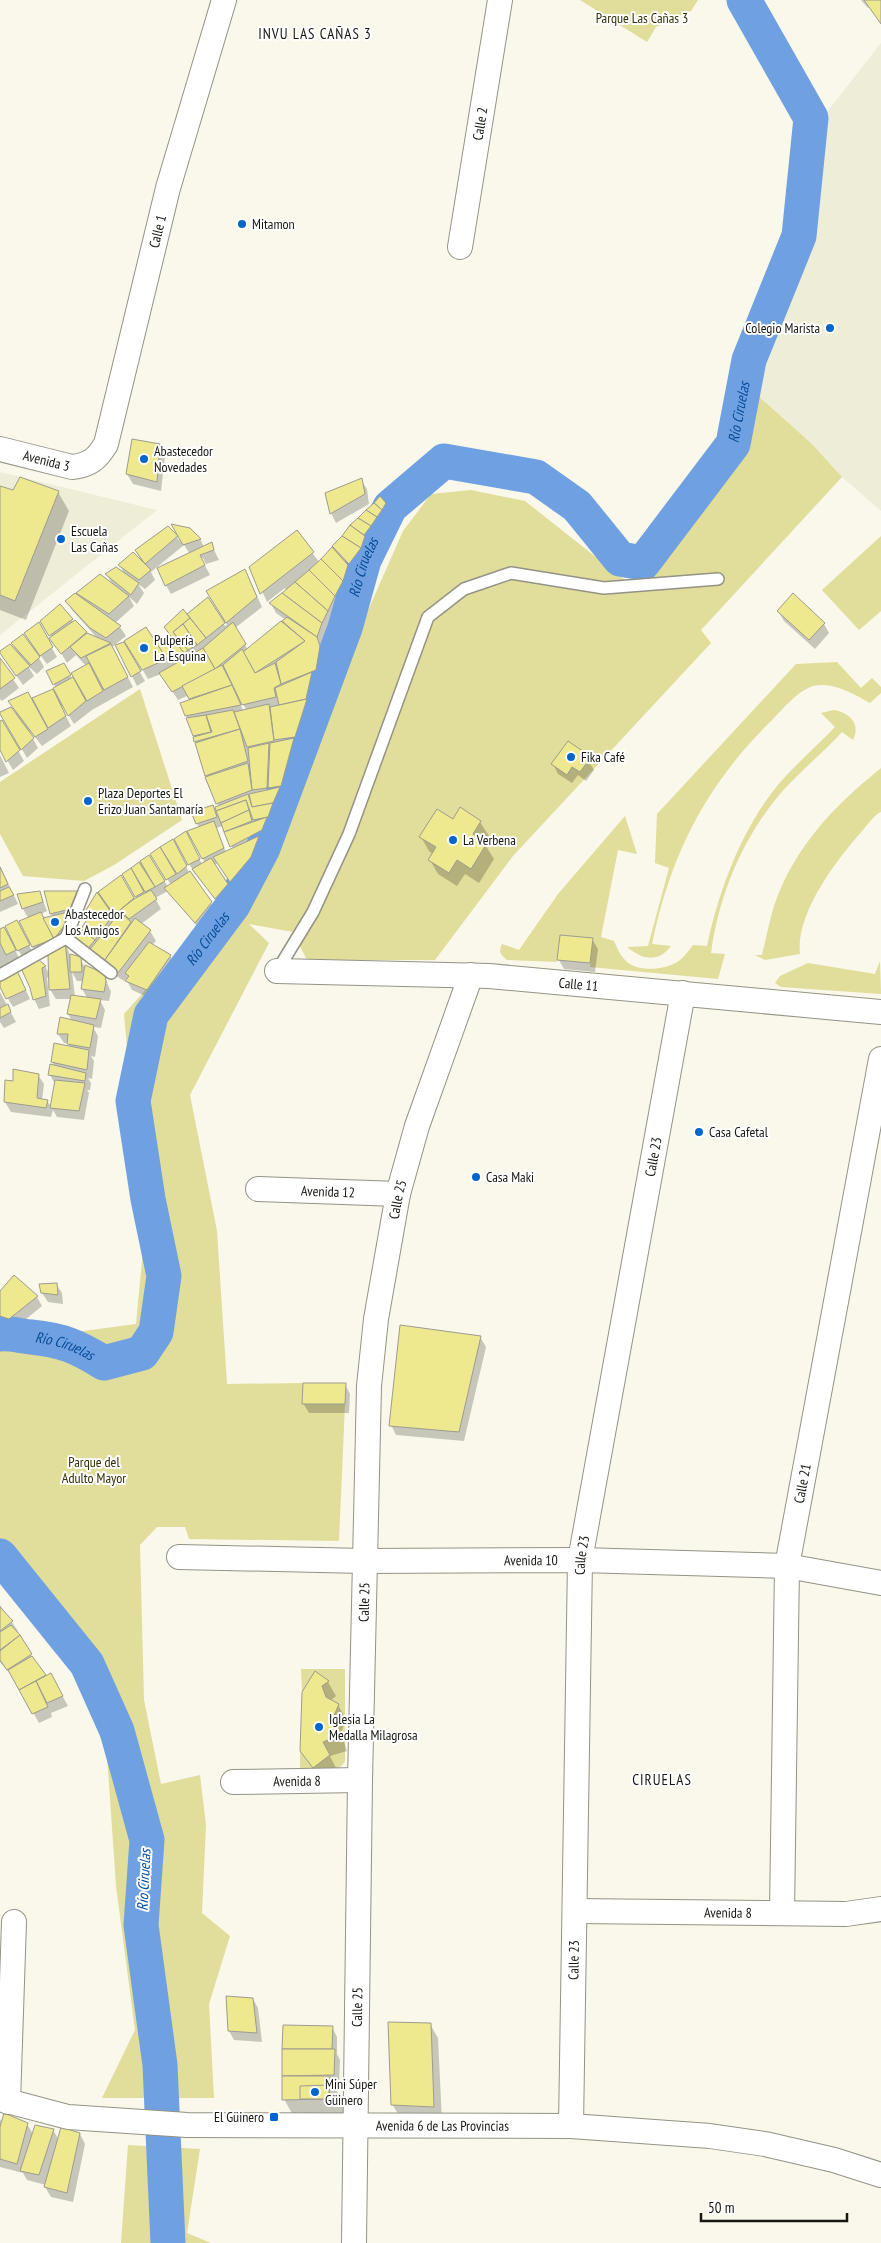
<svg xmlns="http://www.w3.org/2000/svg" width="881" height="2243" font-family="'PT Sans Narrow',sans-serif">
<style>
.built{fill:#eeedd7}
.green{fill:#e1dd9a}
.shadow{fill:#0003;fill-rule:evenodd}
.lines{fill:none;stroke-linecap:round;stroke-linejoin:round}
.river{stroke:#6fa1e2;stroke-width:35}
.building{fill:#eee88f;stroke:#9d9c8f}
.lane-casing{stroke:#939386;stroke-width:14}
.street-casing{stroke:#939386;stroke-width:26}
.lane{stroke:#fff;stroke-width:11}
.street{stroke:#fff;stroke-width:24}
.poi-dot{fill:#0066ce;stroke:#fff;stroke-width:2}
.labels{text-anchor:middle;stroke-width:4;stroke-linejoin:round;paint-order:stroke}
.park-label{font-size:14px;fill:#322f07;stroke:#fff}
.street-label{font-size:14px;fill:#171712;stroke:#fff}
.poi-label{font-size:14px;fill:#171712;stroke:#fff;text-anchor:start}
.neighbourhood-label{font-size:15px;letter-spacing:1px;fill:#171712;stroke:#fff}
.water-label{font-size:15px;font-style:italic;fill:#044b98;stroke:#fff}
</style>
<rect width="100%" height="100%" fill="#f9f8ea"/>
<!-- built -->
<g class="built">
<path d="M881,43V511L842,477L812,444L756,394L804,261L827,112Z"/>
<path d="M0,472L157,510L0,635Z"/>
</g>
<!-- green -->
<g class="green">
<path d="M580,0H698L691,11L656,27L647,42Z"/>
<path d="M756,394L812,444L842,477L701,630L711,643L513,856L435,960H307L293,932L249,924L269,943L190,1095L217,1231L227,1384L303,1383L302,1404H345L339,1541L189,1539L185,1527H157L140,1545L144,1700L161,1784L200,1775L206,1825L202,1913L230,1936L209,2004L214,2098H102L135,2030L116,1886L107,1755L74,1668L0,1571V1342L136,1324L144,1240L124,1014L224,902L242,917L314,747L358,633L403,531L431,494L471,490L525,501L640,592L745,446Z"/>
<path d="M881,536V611L859,630L822,590Z"/>
<path d="M837,662L861,688L872,678L881,687V693L870,703C854,694 833,681 813,686C797,691 784,708 772,720C706,785 671,853 652,944L671,946C658,963 643,960 627,947L648,946L669,868L655,863L657,814L796,664Z"/>
<path d="M140,689L182,820L114,865L84,881L23,876L0,834V782Z"/>
<path d="M834,710C850,713 861,724 853,740L842,732C823,753 799,772 780,794C742,839 719,895 711,953L725,954L718,979L590,967L593,938L560,935L557,962L507,960C501,955 498,952 502,944L519,950L558,894L625,816L637,854L618,850L601,937L614,941C617,948 620,955 626,961C638,973 667,970 680,960C685,956 689,950 693,945L707,946C719,891 739,836 773,791C791,768 815,748 835,727L821,713Z"/>
<path d="M881,768V812C875,814 868,824 863,830C837,859 795,914 800,954L765,960L755,955H762C766,939 769,922 774,906C794,847 834,806 881,768Z"/>
<path d="M880,961L881,994L781,987L775,983L780,976L808,963L875,974Z"/>
<path d="M301,1669H345V1761C338,1776 314,1769 300,1768V1751L330,1755L323,1742L339,1736L322,1686L329,1681L315,1671L302,1692Z"/>
<path d="M128,2145L200,2149L187,2233L211,2243H121Z"/>
</g>
<!-- shadow -->
<g class="shadow">
<path d="M861,0H881V23L869,7L868,8Z"/>
<path d="M159,445L165,455L161,491L133,484L127,474Z"/>
<path d="M361,480L367,489L369,504L336,523L331,513Z"/>
<path d="M0,487L14,492H58L69,511L26,620L0,610Z"/>
<path d="M380,498L391,513L369,544L366,558L354,573L349,570L353,575L348,591L321,646L324,657L321,679L316,681L300,746H298L299,749L286,796L267,840L262,842L264,846L256,867L236,891L218,863L214,865L232,895L221,907L196,873L195,874L175,839L191,842L202,864L205,863L189,831L199,828L197,823L212,806L220,818L219,807L186,715L191,700L187,696L178,700L161,674L148,679L126,641L156,646L171,636L166,627L187,616L208,598L225,626L227,625L208,592L245,571L262,607L235,628L248,650L286,620L276,613L271,604L286,590L285,588L267,602L251,567L297,532L319,562ZM239,695L243,704L246,709L243,710L236,696ZM223,826L233,849L226,852L216,828Z"/>
<path d="M168,528L181,542L200,539L204,547L211,544L219,560L206,564L203,558H201L210,575L171,594L166,585L190,554L184,545L151,572L155,580L145,589L138,584L144,593L137,604L129,597L134,606L115,623L120,627L126,636L112,647L133,687L92,710L74,724L63,706L61,707L71,726L42,746L31,732L30,733L38,748L27,758L1,713L15,714L16,713L10,702L31,700L57,689L47,672L63,664L72,679L86,666L76,655L67,663L42,621L60,606L74,623L86,633L98,639L72,610L66,601L82,599L78,593L113,585L107,575H125L120,565L143,563L136,551Z"/>
<path d="M778,611L824,624L829,633L815,649L784,621Z"/>
<path d="M38,624L57,657L47,664L38,652L36,653L44,667L37,674L28,666L34,676L23,685L6,661L17,652L12,644L33,647L26,633Z"/>
<path d="M123,643L145,681L137,686L132,676Z"/>
<path d="M0,660L19,688L2,701L0,699Z"/>
<path d="M2,722L24,761L13,770L0,748V723Z"/>
<path d="M583,753L594,770L586,781L578,775L572,783L558,774L553,764Z"/>
<path d="M0,755L9,773L0,777Z"/>
<path d="M453,821L480,822L489,836L484,843L494,859L479,883L465,874L457,886L438,874L430,860L433,854L429,851L421,837Z"/>
<path d="M172,841L190,874L217,912L201,931L168,891L155,898L161,909L141,924L150,931L156,941L152,945L170,956L176,966L152,999L132,990L126,979L124,981L77,950L88,921L84,915L98,893L120,877L133,900L137,898L123,875L149,856L168,887L171,885L152,855Z"/>
<path d="M0,866L18,904L0,912Z"/>
<path d="M40,892L47,911L41,914L44,919L52,917L46,892L77,893L82,902L65,943L70,955L80,958L84,966L104,975L111,992L109,1001L100,1000L105,1010L101,1028L93,1027L98,1036L95,1057L91,1056L94,1061L92,1079L88,1078L91,1083L90,1090H87L89,1093L84,1120L57,1117L53,1110L51,1117L11,1112L5,1102L14,1082L38,1075L44,1084L42,1100L47,1101L52,1108L55,1084L50,1075L55,1067L52,1062L71,1048L68,1043H64L58,1034L72,1021L68,1014L71,999H56L48,986H50V976L47,978L50,1006L39,1009L34,999L38,961L44,964L49,974L56,950L38,956L33,947L29,919L23,909ZM72,972L77,981H83L82,989L88,999L75,997Z"/>
<path d="M0,930L9,938L20,960L0,971Z"/>
<path d="M22,931L34,955L24,959L18,950Z"/>
<path d="M592,939L598,949L595,972L564,969L559,960Z"/>
<path d="M0,981L22,982L30,999L13,1007L0,985Z"/>
<path d="M0,992L16,1022L4,1028L0,1022Z"/>
<path d="M56,1284L62,1293L63,1304L48,1302L42,1293Z"/>
<path d="M0,1292L37,1297L42,1306L15,1328L0,1324Z"/>
<path d="M480,1337L486,1347L464,1441L396,1435L391,1425Z"/>
<path d="M345,1384L350,1394L349,1413H309L303,1403Z"/>
<path d="M0,1605L18,1631L16,1633L46,1678L51,1675L68,1706L51,1713L52,1717L39,1723L14,1678L0,1662Z"/>
<path d="M315,1672L328,1682L336,1696L330,1701L338,1705L346,1719L341,1733L347,1751L330,1756L337,1770L322,1781L302,1750Z"/>
<path d="M253,1999L258,2008L262,2042L234,2040L229,2031Z"/>
<path d="M430,2024L438,2038L442,2121L401,2119L392,2104Z"/>
<path d="M284,2026L332,2027L337,2037V2054L340,2060L339,2085H333L345,2104L344,2126H299L284,2099Z"/>
<path d="M0,2119L2,2123L27,2124L33,2134L53,2130L59,2140L80,2134L85,2144L73,2202L51,2197L45,2187L46,2185L27,2180L23,2173L0,2167Z"/>
</g>
<g class="lines">
<!-- river -->
<g class="river">
<path id="s1" d="M0,1334C11,1333 20,1336 31,1337C63,1340 78,1347 104,1363L142,1353L156,1332L164,1276L148,1199L133,1101L151,1015L233,905L263,848L345,628L364,560L390,507L444,461L536,477L577,506L620,559L643,563L733,444L749,360L799,236L811,118L744,0"/>
<path d="M0,1556L87,1664L117,1731L147,1840L141,1925L160,2065L168,2243"/>
</g>
</g>
<!-- building -->
<g class="building">
<path d="M864,0H881V24Z"/>
<path d="M132,439L160,444L157,482L126,474Z"/>
<path d="M20,477L59,491L15,601L0,595V486L13,490Z"/>
<path d="M362,478L365,494L330,514L325,493Z"/>
<path d="M380,496L386,503L382,510L374,503Z"/>
<path d="M374,503L382,510L377,517L366,510Z"/>
<path d="M366,510L377,517L371,526L358,518Z"/>
<path d="M358,518L371,526L364,535L350,525Z"/>
<path d="M171,524L190,528L201,539L183,545Z"/>
<path d="M350,525L365,536L361,548L342,536Z"/>
<path d="M168,526L178,536L145,564L135,550Z"/>
<path d="M297,530L314,552L260,594L249,567Z"/>
<path d="M342,536L361,548L349,564L332,546Z"/>
<path d="M212,542L214,550L200,555L205,565L165,586L157,568Z"/>
<path d="M332,547L348,565L343,581L321,559Z"/>
<path d="M133,552L151,570L139,580L118,565Z"/>
<path d="M321,559L343,581L335,596L309,570Z"/>
<path d="M116,567L139,583L131,595L105,574Z"/>
<path d="M245,569L257,597L226,623L206,591Z"/>
<path d="M309,570L335,596L328,611L295,582Z"/>
<path d="M100,574L129,596L109,614L76,593Z"/>
<path d="M295,582L328,611L322,623L282,593Z"/>
<path d="M75,593L121,626L106,638L90,628L65,601Z"/>
<path d="M282,593L322,623L317,637L269,603Z"/>
<path d="M793,593L825,623L809,640L777,611Z"/>
<path d="M208,597L225,623L206,638L187,614Z"/>
<path d="M60,604L73,619L49,636L40,621Z"/>
<path d="M183,609L190,618L173,632L188,650L184,653L164,627Z"/>
<path d="M287,617L317,637L320,646L316,670L281,684L276,662L305,641L282,621Z"/>
<path d="M190,618L206,638L197,645L183,624Z"/>
<path d="M75,620L87,632L61,654L49,638Z"/>
<path d="M281,621L305,641L255,673L243,652Z"/>
<path d="M39,622L53,647L40,656L24,633Z"/>
<path d="M233,622L246,644L215,669L203,648Z"/>
<path d="M183,624L197,645L188,650L173,632Z"/>
<path d="M146,627L167,659L142,670L124,641Z"/>
<path d="M87,633L111,643L81,658L70,647Z"/>
<path d="M23,634L40,657L31,665L11,643Z"/>
<path d="M170,635L184,653L167,659L157,644Z"/>
<path d="M124,642L141,671L131,677L115,645Z"/>
<path d="M10,644L30,666L16,676L0,653V651Z"/>
<path d="M111,644L128,677L104,690L86,656Z"/>
<path d="M203,648L215,669L172,692L159,673Z"/>
<path d="M242,649L255,673L275,663L281,684L274,688L276,697L242,705L223,665Z"/>
<path d="M0,658L15,678L0,689Z"/>
<path d="M64,663L71,675L53,685L46,671Z"/>
<path d="M89,663L103,691L87,701L71,673Z"/>
<path d="M222,665L232,685L189,699L182,686Z"/>
<path d="M312,672L306,699L279,705L275,688Z"/>
<path d="M73,677L86,701L68,716L53,688Z"/>
<path d="M232,685L241,705L185,716L180,703Z"/>
<path d="M53,689L66,716L48,728L32,698Z"/>
<path d="M28,692L48,729L35,737L8,701Z"/>
<path d="M307,699L295,737L274,740L270,707Z"/>
<path d="M269,704L274,741L247,747L234,712Z"/>
<path d="M11,707L34,738L21,750L0,714V712Z"/>
<path d="M233,710L240,729L194,742L193,737L212,732L206,715Z"/>
<path d="M206,715L211,732L193,736L186,718Z"/>
<path d="M2,720L20,750L6,762L0,750V721Z"/>
<path d="M240,729L248,761L205,776L195,743Z"/>
<path d="M294,738L281,786L268,788L270,743Z"/>
<path d="M568,741L584,752L582,755L589,760L580,772L572,767L567,775L551,764Z"/>
<path d="M269,743L267,788L252,790L248,748Z"/>
<path d="M248,763L252,790L216,804L205,777Z"/>
<path d="M280,787L273,803L252,807L249,794Z"/>
<path d="M248,794L252,807L273,803L268,817L253,820L246,800L216,811L215,807Z"/>
<path d="M246,800L249,810L221,823L216,811Z"/>
<path d="M213,805L217,817L196,824L191,812Z"/>
<path d="M460,807L481,821L473,834L487,843L471,869L457,860L449,873L428,860L436,847L419,837L437,809L453,819Z"/>
<path d="M249,810L252,821L224,832L221,823Z"/>
<path d="M267,817L262,830L230,847L224,832Z"/>
<path d="M214,821L224,848L202,859L187,831Z"/>
<path d="M186,831L200,859L188,865L174,839Z"/>
<path d="M259,836L251,857L230,882L213,857Z"/>
<path d="M173,839L187,866L177,874L160,847Z"/>
<path d="M160,847L176,874L166,880L150,854Z"/>
<path d="M149,855L165,881L155,887L140,861Z"/>
<path d="M211,858L228,884L215,899L192,869Z"/>
<path d="M139,862L155,887L145,892L131,868Z"/>
<path d="M0,867L8,884L0,888Z"/>
<path d="M131,868L144,892L135,897L122,874Z"/>
<path d="M190,871L212,902L195,923L164,888Z"/>
<path d="M121,875L134,898L114,915L98,892Z"/>
<path d="M9,887L14,895L0,901V891Z"/>
<path d="M151,890L157,899L129,919L120,910L134,899Z"/>
<path d="M40,891L43,902L22,909L17,894Z"/>
<path d="M44,891H77L70,909L50,914Z"/>
<path d="M97,892L113,915L95,940L81,929L86,921L83,915Z"/>
<path d="M41,912L54,939L32,947L19,921Z"/>
<path d="M68,912L64,926L54,939L43,918Z"/>
<path d="M120,912L131,922L102,964L87,953Z"/>
<path d="M135,918L151,930L118,973L102,964Z"/>
<path d="M17,920L30,945L17,951L5,926Z"/>
<path d="M4,927L16,950L6,955L0,943V929Z"/>
<path d="M81,929L95,940L85,952L70,940Z"/>
<path d="M560,935L593,938L590,963L557,960Z"/>
<path d="M65,941L70,989L49,990L48,955Z"/>
<path d="M149,942L171,955L147,990L125,981L129,976L125,973Z"/>
<path d="M70,954L81,957L82,972H70Z"/>
<path d="M38,959L46,966L42,968L46,996L33,1000L30,988L21,968Z"/>
<path d="M85,965L105,974L106,982L104,992L81,989Z"/>
<path d="M17,971L26,990L6,999L0,987V979Z"/>
<path d="M71,995L101,999L96,1019L67,1014Z"/>
<path d="M8,1004L11,1012L0,1018V1008Z"/>
<path d="M60,1017L94,1025L90,1048L67,1044L68,1034H57Z"/>
<path d="M54,1043L89,1050L87,1070L51,1062Z"/>
<path d="M50,1064L86,1073L85,1081L48,1075Z"/>
<path d="M13,1069L39,1074L37,1098L48,1100L46,1108L4,1102L5,1080L13,1081Z"/>
<path d="M55,1080L85,1083L79,1111L50,1108Z"/>
<path d="M14,1275L38,1296L9,1319L0,1316V1291Z"/>
<path d="M57,1283L58,1295L41,1293L39,1284Z"/>
<path d="M400,1325L481,1336L459,1432L389,1426Z"/>
<path d="M303,1383H346L345,1404H302Z"/>
<path d="M0,1607L13,1621L0,1631Z"/>
<path d="M11,1625L20,1635L0,1650V1632Z"/>
<path d="M20,1635L32,1654L7,1670L0,1660V1651Z"/>
<path d="M32,1656L46,1675L19,1690L8,1670Z"/>
<path d="M315,1671L329,1681L322,1686L326,1697L339,1704L333,1718L339,1736L323,1742L330,1755L313,1768L300,1751L302,1692Z"/>
<path d="M51,1673L63,1696L47,1703L36,1681Z"/>
<path d="M36,1681L48,1707L32,1714L19,1690Z"/>
<path d="M226,1996L253,1998L257,2033L228,2031Z"/>
<path d="M388,2022L431,2023L434,2107L391,2105Z"/>
<path d="M283,2025L333,2026L332,2049H282Z"/>
<path d="M282,2049H335L334,2075L282,2076Z"/>
<path d="M282,2076H330L329,2099L282,2100Z"/>
<path d="M329,2085V2099H300V2086Z"/>
<path d="M4,2113L28,2123L17,2164L0,2159V2127Z"/>
<path d="M35,2125L54,2129L39,2175L20,2171Z"/>
<path d="M61,2127L80,2133L67,2193L44,2187Z"/>
</g>
<g class="lines">
<defs>
<g id="lane">
<path d="M66,938L85,889"/>
<path d="M277,971L313,912L349,834L428,617L464,589L511,573L604,588L718,579"/>
<path d="M0,975L66,938L111,973"/>
</g>
<g id="street">
<path id="s2" d="M460,247L500,0"/>
<path id="s3" d="M0,449L72,467C90,465 97,459 106,444L168,188L224,0"/>
<path id="s4" d="M277,971L489,976L881,1012"/>
<path id="s5" d="M258,1189L398,1194"/>
<path id="s6" d="M179,1557L364,1561L580,1560L787,1566L881,1583"/>
<path id="s7" d="M233,1782L360,1780"/>
<path id="s8" d="M576,1911L846,1914L881,1909"/>
<path id="s9" d="M782,1913L787,1566L881,1059"/>
<path id="s10" d="M0,2099L68,2117L187,2125L571,2126L710,2136L765,2144L834,2160L881,2175"/>
<path d="M8,2102L14,1922"/>
<path id="s11" d="M571,2126L580,1560L683,993"/>
<path id="s12" d="M354,2243L360,1780L369,1386L376,1319L398,1194L417,1126L471,975"/>
</g>
</defs>
<!-- lane casing -->
<use href="#lane" class="lane-casing"/>
<!-- street casing -->
<use href="#street" class="street-casing"/>
<!-- lane -->
<use href="#lane" class="lane"/>
<!-- street -->
<use href="#street" class="street"/>
</g>
<!-- markers -->
<g class="poi-dot">
<circle cx="242" cy="224" r="5"/>
<circle cx="830" cy="328" r="5"/>
<circle cx="144" cy="459" r="5"/>
<circle cx="61" cy="539" r="5"/>
<circle cx="144" cy="648" r="5"/>
<circle cx="571" cy="757" r="5"/>
<circle cx="88" cy="801" r="5"/>
<circle cx="453" cy="840" r="5"/>
<circle cx="55" cy="922" r="5"/>
<circle cx="699" cy="1132" r="5"/>
<circle cx="476" cy="1177" r="5"/>
<circle cx="319" cy="1727" r="5"/>
<circle cx="315" cy="2092" r="5"/>
<rect x="269" y="2112" width="10" height="10" rx="2.5"/>
</g>
<g class="labels">
<!-- park labels -->
<g class="park-label">
<text x="642" y="23">Parque Las Cañas 3</text>
<text x="94" y="1467">Parque del<tspan x="94" dy="16">Adulto Mayor</tspan></text>
</g>
<!-- street labels -->
<g class="street-label">
<text dy="5" stroke="none"><textPath href="#s2" startOffset="125">Calle 2</textPath></text>
<text dy="5" stroke="none"><textPath href="#s3" startOffset="336">Calle 1</textPath></text>
<text dy="5" stroke="none"><textPath href="#s3" startOffset="48">Avenida 3</textPath></text>
<text dy="5" stroke="none"><textPath href="#s4" startOffset="302">Calle 11</textPath></text>
<text dy="5" stroke="none"><textPath href="#s11" startOffset="976">Calle 23</textPath></text>
<text dy="5" stroke="none"><textPath href="#s5" startOffset="70">Avenida 12</textPath></text>
<text dy="5" stroke="none"><textPath href="#s12" startOffset="1046">Calle 25</textPath></text>
<text dy="5" stroke="none"><textPath href="#s9" startOffset="431">Calle 21</textPath></text>
<text dy="5" stroke="none"><textPath href="#s11" startOffset="571">Calle 23</textPath></text>
<text dy="5" stroke="none"><textPath href="#s6" startOffset="352">Avenida 10</textPath></text>
<text dy="5" stroke="none"><textPath href="#s12" startOffset="641">Calle 25</textPath></text>
<text dy="5" stroke="none"><textPath href="#s7" startOffset="64">Avenida 8</textPath></text>
<text dy="5" stroke="none"><textPath href="#s8" startOffset="152">Avenida 8</textPath></text>
<text dy="5" stroke="none"><textPath href="#s11" startOffset="166">Calle 23</textPath></text>
<text dy="5" stroke="none"><textPath href="#s12" startOffset="236">Calle 25</textPath></text>
<text dy="5" stroke="none"><textPath href="#s10" startOffset="445">Avenida 6 de Las Provincias</textPath></text>
</g>
<!-- poi labels -->
<g class="poi-label">
<text x="252" y="229">Mitamon</text>
<text x="820" y="333" text-anchor="end">Colegio Marista</text>
<text x="154" y="456">Abastecedor<tspan x="154" dy="16">Novedades</tspan></text>
<text x="71" y="536">Escuela<tspan x="71" dy="16">Las Cañas</tspan></text>
<text x="154" y="645">Pulpería<tspan x="154" dy="16">La Esquina</tspan></text>
<text x="581" y="762">Fika Café</text>
<text x="98" y="798">Plaza Deportes El<tspan x="98" dy="16">Erizo Juan Santamaría</tspan></text>
<text x="463" y="845">La Verbena</text>
<text x="65" y="919">Abastecedor<tspan x="65" dy="16">Los Amigos</tspan></text>
<text x="709" y="1137">Casa Cafetal</text>
<text x="486" y="1182">Casa Maki</text>
<text x="329" y="1724">Iglesia La<tspan x="329" dy="16">Medalla Milagrosa</tspan></text>
<text x="325" y="2089">Mini Súper<tspan x="325" dy="16">Güinero</tspan></text>
<text x="264" y="2122" text-anchor="end">El Güinero</text>
</g>
<!-- neighbourhood labels -->
<g class="neighbourhood-label">
<text x="315" y="39">INVU LAS CAÑAS 3</text>
<text x="662" y="1785">CIRUELAS</text>
</g>
<!-- water labels -->
<g class="water-label">
<text dy="5" stroke="none"><textPath href="#s1" startOffset="1550">Río Ciruelas</textPath></text>
<text dy="5" stroke="none"><textPath href="#s1" startOffset="996">Río Ciruelas</textPath></text>
<text dy="5" stroke="none"><textPath href="#s1" startOffset="591">Río Ciruelas</textPath></text>
<text dy="5" stroke="none"><textPath href="#s1" startOffset="66">Río Ciruelas</textPath></text>
<text transform="translate(144 1880) rotate(-87)" y="5">Río Ciruelas</text>
</g>
</g>
<!-- scale -->
<path d="M701 2213v8h146v-8" fill="none" stroke="#171712" stroke-width="2.5"/>
<text x="708" y="2213" font-size="15" fill="#171712" stroke="#ffffff" stroke-width="4" paint-order="stroke">50 m</text>
</svg>
